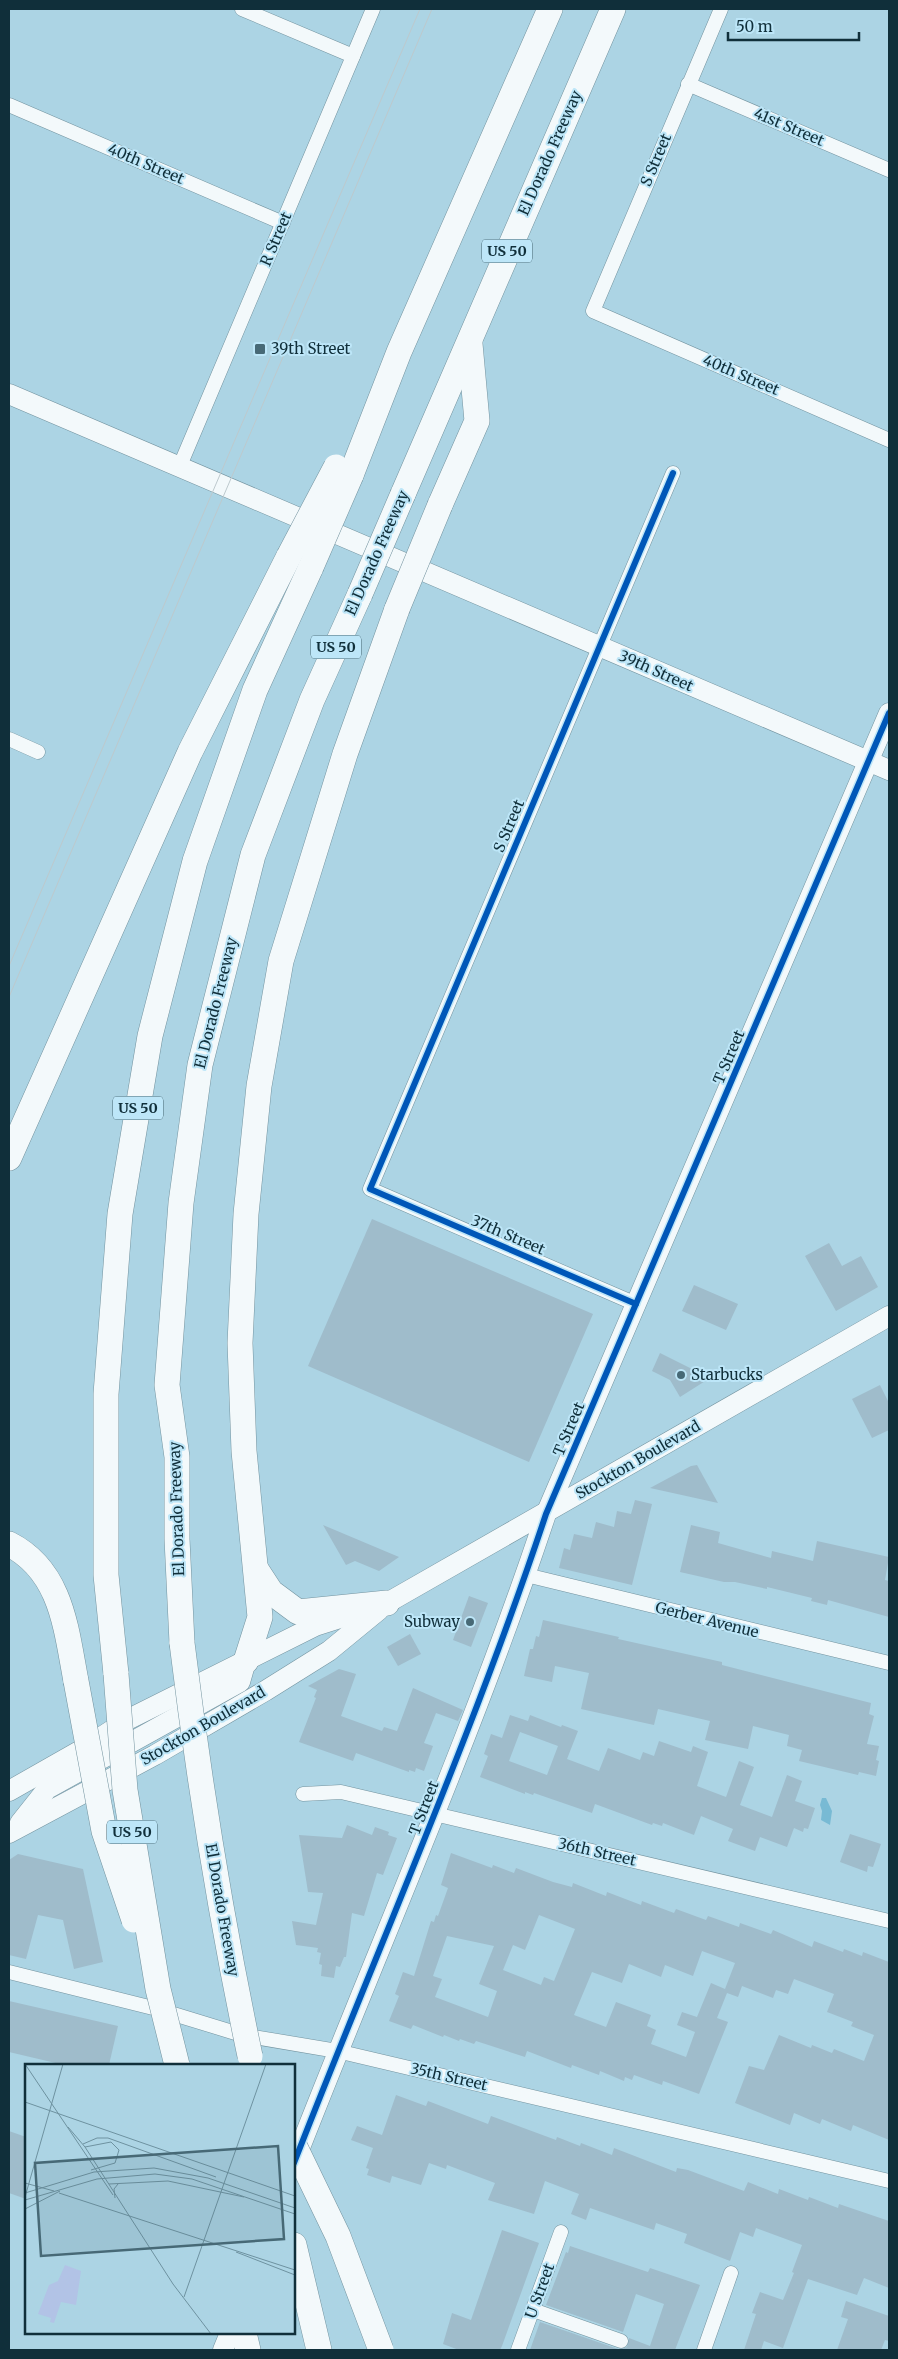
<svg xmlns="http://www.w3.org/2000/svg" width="898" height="2359" font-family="Merriweather,serif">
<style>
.water{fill:#78bad4}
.building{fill:#9fbccb;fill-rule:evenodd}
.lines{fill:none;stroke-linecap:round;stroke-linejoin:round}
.street-casing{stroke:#73939f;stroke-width:15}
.secondary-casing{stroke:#73939f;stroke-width:21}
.highway-casing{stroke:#73939f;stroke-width:26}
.street{stroke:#f3f9fb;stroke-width:14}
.secondary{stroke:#f3f9fb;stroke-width:20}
.highway{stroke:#f3f9fb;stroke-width:25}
.tram{stroke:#bdc9cd;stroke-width:1}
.highway-bridge-casing{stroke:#73939f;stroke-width:26;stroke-linecap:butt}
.highway-bridge{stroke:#f3f9fb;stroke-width:25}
.cycleway-casing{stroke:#bde6f8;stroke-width:9}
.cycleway{stroke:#0057b8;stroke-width:6}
.poi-dot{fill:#476976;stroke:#bde6f8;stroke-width:2}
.labels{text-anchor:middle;stroke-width:4;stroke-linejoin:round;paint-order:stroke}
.shield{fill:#bde6f8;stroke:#446673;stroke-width:1}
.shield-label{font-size:14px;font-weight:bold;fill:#102f3a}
.street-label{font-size:15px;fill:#102f3a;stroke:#bde6f8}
.poi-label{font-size:15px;fill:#102f3a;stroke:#bde6f8;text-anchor:start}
.inset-road{fill:none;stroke:#6e92a0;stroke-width:1}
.view{fill:#476976;fill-opacity:0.15;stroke:#476976;stroke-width:2.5}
.inset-edge{fill:none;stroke:#102f3a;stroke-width:2.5}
</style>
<rect width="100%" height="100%" fill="#acd4e4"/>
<!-- water -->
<path class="water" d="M822,1798H826L832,1811L830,1825L821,1820L822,1811L820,1805Z"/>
<!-- building -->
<g class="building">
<path d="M372,1219L593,1314L529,1462L308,1366Z"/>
<path d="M829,1243L842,1266L861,1256L878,1287L836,1311L805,1256Z"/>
<path d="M694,1285L738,1304L726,1330L682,1311Z"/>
<path d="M660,1353L710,1378L680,1397L670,1380L652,1371Z"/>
<path d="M880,1385L889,1403V1430L872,1438L852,1399Z"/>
<path d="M697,1465L718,1503L650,1488L691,1466Z"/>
<path d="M635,1500L652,1504L632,1585L559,1568L564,1548L570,1550L574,1534L592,1538L596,1522L614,1527L617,1511L631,1514Z"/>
<path d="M323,1525L399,1557L379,1571L355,1561L346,1565Z"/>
<path d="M691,1525L720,1532L718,1543L771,1558L772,1551L813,1561L817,1541L889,1557L885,1580L889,1581V1617L828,1600L827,1605L811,1601L812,1598L767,1587V1589L735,1582H724L680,1572Z"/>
<path d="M469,1596L488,1603L471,1647L453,1640Z"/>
<path d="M543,1620L619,1637L618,1639L722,1662V1665L871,1703L869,1714L874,1716L867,1744L879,1746L876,1760L879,1761L876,1776L859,1772L858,1775L799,1761L802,1750L787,1746L789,1735L753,1726L748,1749L705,1740L710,1721L658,1709L654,1725L581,1709L589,1673L555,1666L552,1682L524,1676L530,1649H533L536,1636L539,1637Z"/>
<path d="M410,1634L421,1654L398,1666L387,1647Z"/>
<path d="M339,1669L356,1674L341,1716L382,1731L384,1727L397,1731L413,1688L463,1710L458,1721L436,1713L424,1743L433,1746L424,1771L416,1768L415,1772L409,1770V1772L356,1753L353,1761L299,1742L316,1698L314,1697L317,1690L308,1686Z"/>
<path d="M510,1715L528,1721L530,1715L561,1727L562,1725L578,1731L567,1759L599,1771L608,1748L640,1760L643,1752L654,1756L659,1741L691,1752L693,1746L708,1752L697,1786L726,1797L739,1761L754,1767L740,1805L772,1817L787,1775L802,1781L795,1801L815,1808L808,1829L804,1828L803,1832L794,1828L787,1847L760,1837L755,1851L728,1841L733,1829L701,1816L694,1835L663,1823L662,1826L653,1823L652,1825L595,1804L592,1813L534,1793L533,1795L525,1792V1794L480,1777L488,1756L484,1754L491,1734L502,1738ZM520,1732L558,1746L547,1775L509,1761Z"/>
<path d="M347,1825L372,1835L375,1827L389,1832L388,1835L397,1838L383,1875L377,1873L364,1916L352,1913L346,1957H344L340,1967L336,1966L334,1978L321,1976L322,1965L319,1964L321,1953L317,1952L318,1948L296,1945L292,1921L316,1925L323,1893L308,1892L299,1835L342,1838Z"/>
<path d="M850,1834L881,1844L873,1867L868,1866L867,1872L840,1862Z"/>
<path d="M451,1853L492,1868L493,1865L514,1873L516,1868L553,1882L572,1887L573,1883L606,1896L607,1892L641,1905L642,1901L674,1913L676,1909L706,1920L708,1916L739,1927L740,1923L771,1934L773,1930L812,1947L814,1941L843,1952L844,1949L862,1956L863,1952L889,1962V2140L853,2125L851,2131L822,2119L820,2124L794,2113L790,2125L735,2103L749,2066L764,2070L779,2035L811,2048L812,2045L832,2053L834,2049L864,2061L874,2035L851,2026L853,2022L827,2012L834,1994L794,1979L788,1994L776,1990L773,1998L742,1986L738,1997L727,1993L717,2018L728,2022L699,2094L666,2082L663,2081L662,2085L634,2075L632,2080L625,2077L624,2081L600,2071L599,2075L572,2065L571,2068L527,2051L525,2057L476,2041L474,2044L460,2039L459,2041L444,2035L443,2037L413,2025L411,2029L389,2021L399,1996L395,1994L403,1972L414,1976L431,1921L434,1922L436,1915L438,1916L448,1888L441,1885ZM539,1915L575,1929L554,1981L544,1977L541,1985L503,1970L513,1945L525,1950ZM447,1936L494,1946L479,1984L497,1991L488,2017L435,1997L442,1979L433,1976ZM702,1951L735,1963L725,1989L711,1983L697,2017L682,2012L677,2025L695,2032L686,2057L651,2044L656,2030L647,2026L651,2015L616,2002L606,2027L574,2015L592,1972L622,1983L629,1964L661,1977L665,1965L693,1976Z"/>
<path d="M18,1854L83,1869L103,1962L74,1969L63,1920L38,1915L26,1959L9,1955V1860Z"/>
<path d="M9,2001L118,2026L109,2065H64L9,2052Z"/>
<path d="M396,2095L426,2106L428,2101L488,2124L491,2116L556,2140L557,2137L580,2146L581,2143L612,2155L614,2148L676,2172L677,2168L688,2170L744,2191L748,2182L778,2194L779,2189L808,2200L809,2197L838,2208L839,2204L889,2221V2288L864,2278L857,2295L808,2279L783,2348L764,2341L761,2350H744L756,2314L752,2313L760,2292L783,2300L794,2273L792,2272L802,2245L756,2228L753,2237L740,2232L730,2261L684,2243L687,2234L656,2223L654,2230L590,2208L586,2220L571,2214L579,2194L545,2181L534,2214L488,2200L495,2183L447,2165L446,2169L429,2163L421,2185L392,2176L390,2183L367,2175L369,2169L366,2168L373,2148L351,2140L357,2126L382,2135Z"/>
<path d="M9,2131L26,2137V2199L9,2193Z"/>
<path d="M502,2230L539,2243L502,2346L500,2350H459L443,2344L452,2313L471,2320Z"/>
<path d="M570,2246L648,2272L650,2268L700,2285L675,2350H530L540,2322L618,2349L627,2347L629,2338L650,2346L664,2304L636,2294L623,2332L546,2305L566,2252L568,2253Z"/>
<path d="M846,2301L889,2316V2341L885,2340L881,2350H837L848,2319L841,2317Z"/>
</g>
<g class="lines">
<defs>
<g id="street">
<path d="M242,9L353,56"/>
<path d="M721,9L593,311L889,440"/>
<path d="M688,84L889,170"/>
<path d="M9,105L283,223"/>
<path d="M179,468L373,9"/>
<path d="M9,739L38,752"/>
<path d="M636,1304L370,1189L673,473"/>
<path d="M526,1575L889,1663"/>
<path d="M303,1794L341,1792L889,1921"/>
<path d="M9,1972L157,2009L242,2035L337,2051L889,2181"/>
<path d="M533,2310L621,2341"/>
<path d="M518,2350L561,2232"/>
<path d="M704,2350L731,2273"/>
</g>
<g id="secondary">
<path d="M9,394L889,770"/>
<path d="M9,1791L83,1749L129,1719L315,1626L387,1603L889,1316"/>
<path d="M20,1823L47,1789L240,1682L246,1661"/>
<path d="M9,1833L155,1755L265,1691L329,1651L379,1610"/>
<path d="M294,2163C378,1947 473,1734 546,1514L889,713"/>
<path d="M223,2350L230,2333"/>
</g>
<g id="highway">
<path d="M351,475L399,352L550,9"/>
<path d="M403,494L613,9"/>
<path d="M440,505L477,421L470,344"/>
<path d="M9,1158L190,752L289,556"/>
<path d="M9,1544C62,1571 66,1629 76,1681"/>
<path d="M256,1569L271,1592L298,1612L387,1603"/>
<path d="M182,1643L177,1539V1457L167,1385L181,1203L200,1065L253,855L312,700L360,594"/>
<path d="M246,1661L260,1617L244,1451L240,1343L246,1214L259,1086L281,961L345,754L397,609"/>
<path d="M116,1674L106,1575V1394L120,1214L150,1036L195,861L255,690L311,567"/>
<path d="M294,2245L319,2350"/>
<path d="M244,2333L248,2350"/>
</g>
</defs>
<!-- street casing -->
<use href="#street" class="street-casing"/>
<!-- secondary casing -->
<use href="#secondary" class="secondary-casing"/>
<!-- highway casing -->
<use href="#highway" class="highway-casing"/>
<!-- street -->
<use href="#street" class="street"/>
<!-- secondary -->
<use href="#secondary" class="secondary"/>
<!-- highway -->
<use href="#highway" class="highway"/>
<!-- tram -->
<g class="tram">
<path d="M9,966L420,9"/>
<path d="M9,997L432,9"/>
</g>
<defs>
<g id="highway-bridge">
<path d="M289,556L336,467"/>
<path d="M311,567L351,475"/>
<path d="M360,594L403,494"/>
<path d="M397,609L440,505"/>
<path d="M182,1643C199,1782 221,1919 250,2056"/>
<path d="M116,1674L125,1790L158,1989L177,2065"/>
<path d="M76,1681L104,1831L134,1920"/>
<path d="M294,2145L338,2236L381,2350"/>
</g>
</defs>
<!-- highway-bridge casing -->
<use href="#highway-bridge" class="highway-bridge-casing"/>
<!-- highway-bridge -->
<use href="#highway-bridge" class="highway-bridge"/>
<defs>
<g id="cycleway">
<path d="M636,1304L370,1189L673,473"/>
<path d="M294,2163C378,1947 473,1734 546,1514L889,713"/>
</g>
</defs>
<!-- cycleway casing -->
<use href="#cycleway" class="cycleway-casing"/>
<!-- cycleway -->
<use href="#cycleway" class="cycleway"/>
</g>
<!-- markers -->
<g class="poi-dot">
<rect x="254" y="343" width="12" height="12" rx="2.5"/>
<circle cx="681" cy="1375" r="5"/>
<circle cx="470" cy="1622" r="5"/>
</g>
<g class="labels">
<!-- shield labels -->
<g class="shield">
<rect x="482" y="239.5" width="50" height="23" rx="4"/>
<rect x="311" y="635.5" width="50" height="23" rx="4"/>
<rect x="113" y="1096.5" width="50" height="23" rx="4"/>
<rect x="107" y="1820.5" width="50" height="23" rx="4"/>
</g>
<g class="shield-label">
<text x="507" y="256">US 50</text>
<text x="336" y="652">US 50</text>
<text x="138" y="1113">US 50</text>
<text x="132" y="1837">US 50</text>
</g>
<!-- street labels -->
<g class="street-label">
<text transform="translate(789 127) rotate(23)" y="5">41st Street</text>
<text transform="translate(550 153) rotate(-66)" y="5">El Dorado Freeway</text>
<text transform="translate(656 160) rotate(-67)" y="5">S Street</text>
<text transform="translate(146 164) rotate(23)" y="5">40th Street</text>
<text transform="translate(276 239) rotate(-67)" y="5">R Street</text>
<text transform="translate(741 375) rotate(23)" y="5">40th Street</text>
<text transform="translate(377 553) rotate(-66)" y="5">El Dorado Freeway</text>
<text transform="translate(656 671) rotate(24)" y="5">39th Street</text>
<text transform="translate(509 826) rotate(-67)" y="5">S Street</text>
<text transform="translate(216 1003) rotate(-76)" y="5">El Dorado Freeway</text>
<text transform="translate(729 1057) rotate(-67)" y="5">T Street</text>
<text transform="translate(508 1235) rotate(23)" y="5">37th Street</text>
<text transform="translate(569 1429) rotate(-67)" y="5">T Street</text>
<text transform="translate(638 1460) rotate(-30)" y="5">Stockton Boulevard</text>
<text transform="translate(177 1509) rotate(-92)" y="5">El Dorado Freeway</text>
<text transform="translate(707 1620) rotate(14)" y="5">Gerber Avenue</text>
<text transform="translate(203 1726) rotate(-30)" y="5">Stockton Boulevard</text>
<text transform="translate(424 1808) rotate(-69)" y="5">T Street</text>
<text transform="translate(597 1852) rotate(13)" y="5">36th Street</text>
<text transform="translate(222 1910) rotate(80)" y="5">El Dorado Freeway</text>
<text transform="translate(449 2077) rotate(13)" y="5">35th Street</text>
<text transform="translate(540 2291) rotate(-70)" y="5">U Street</text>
</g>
<!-- poi labels -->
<g class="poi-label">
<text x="271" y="354">39th Street</text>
<text x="691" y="1380">Starbucks</text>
<text x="460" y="1627" text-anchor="end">Subway</text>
</g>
</g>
<!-- overview -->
<g transform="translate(25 2064)">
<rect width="270" height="270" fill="#acd4e4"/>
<path d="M40,201L56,207L51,241L36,238L29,259L25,258L26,254L13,250L24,221L33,217Z" fill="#b2c3e6"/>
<path class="inset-road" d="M0,0L88,131M0,38L270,132M43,63L60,83L148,220L186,270M58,80L72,74H83L191,113M60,83L86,78L94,86L90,99L66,106M0,119L29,127M84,120L143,117L219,133M0,129L69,108L129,104L183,114L270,144M34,129L270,206M0,133L38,0M90,134L89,125L93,120M0,136L72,115L130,110L167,115L270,150M0,145L35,127M211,188L270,211M159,233L241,0"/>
<path class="view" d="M253,82L259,175L16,192L10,99Z"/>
<rect width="270" height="270" class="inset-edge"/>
</g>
<!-- border -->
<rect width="898" height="2359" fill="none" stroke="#102f3a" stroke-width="20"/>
<!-- scale -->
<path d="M728 32v8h131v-8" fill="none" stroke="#102f3a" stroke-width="2.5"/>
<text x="736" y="32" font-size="15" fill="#102f3a" stroke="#bde6f8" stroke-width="4" paint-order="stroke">50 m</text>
</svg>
